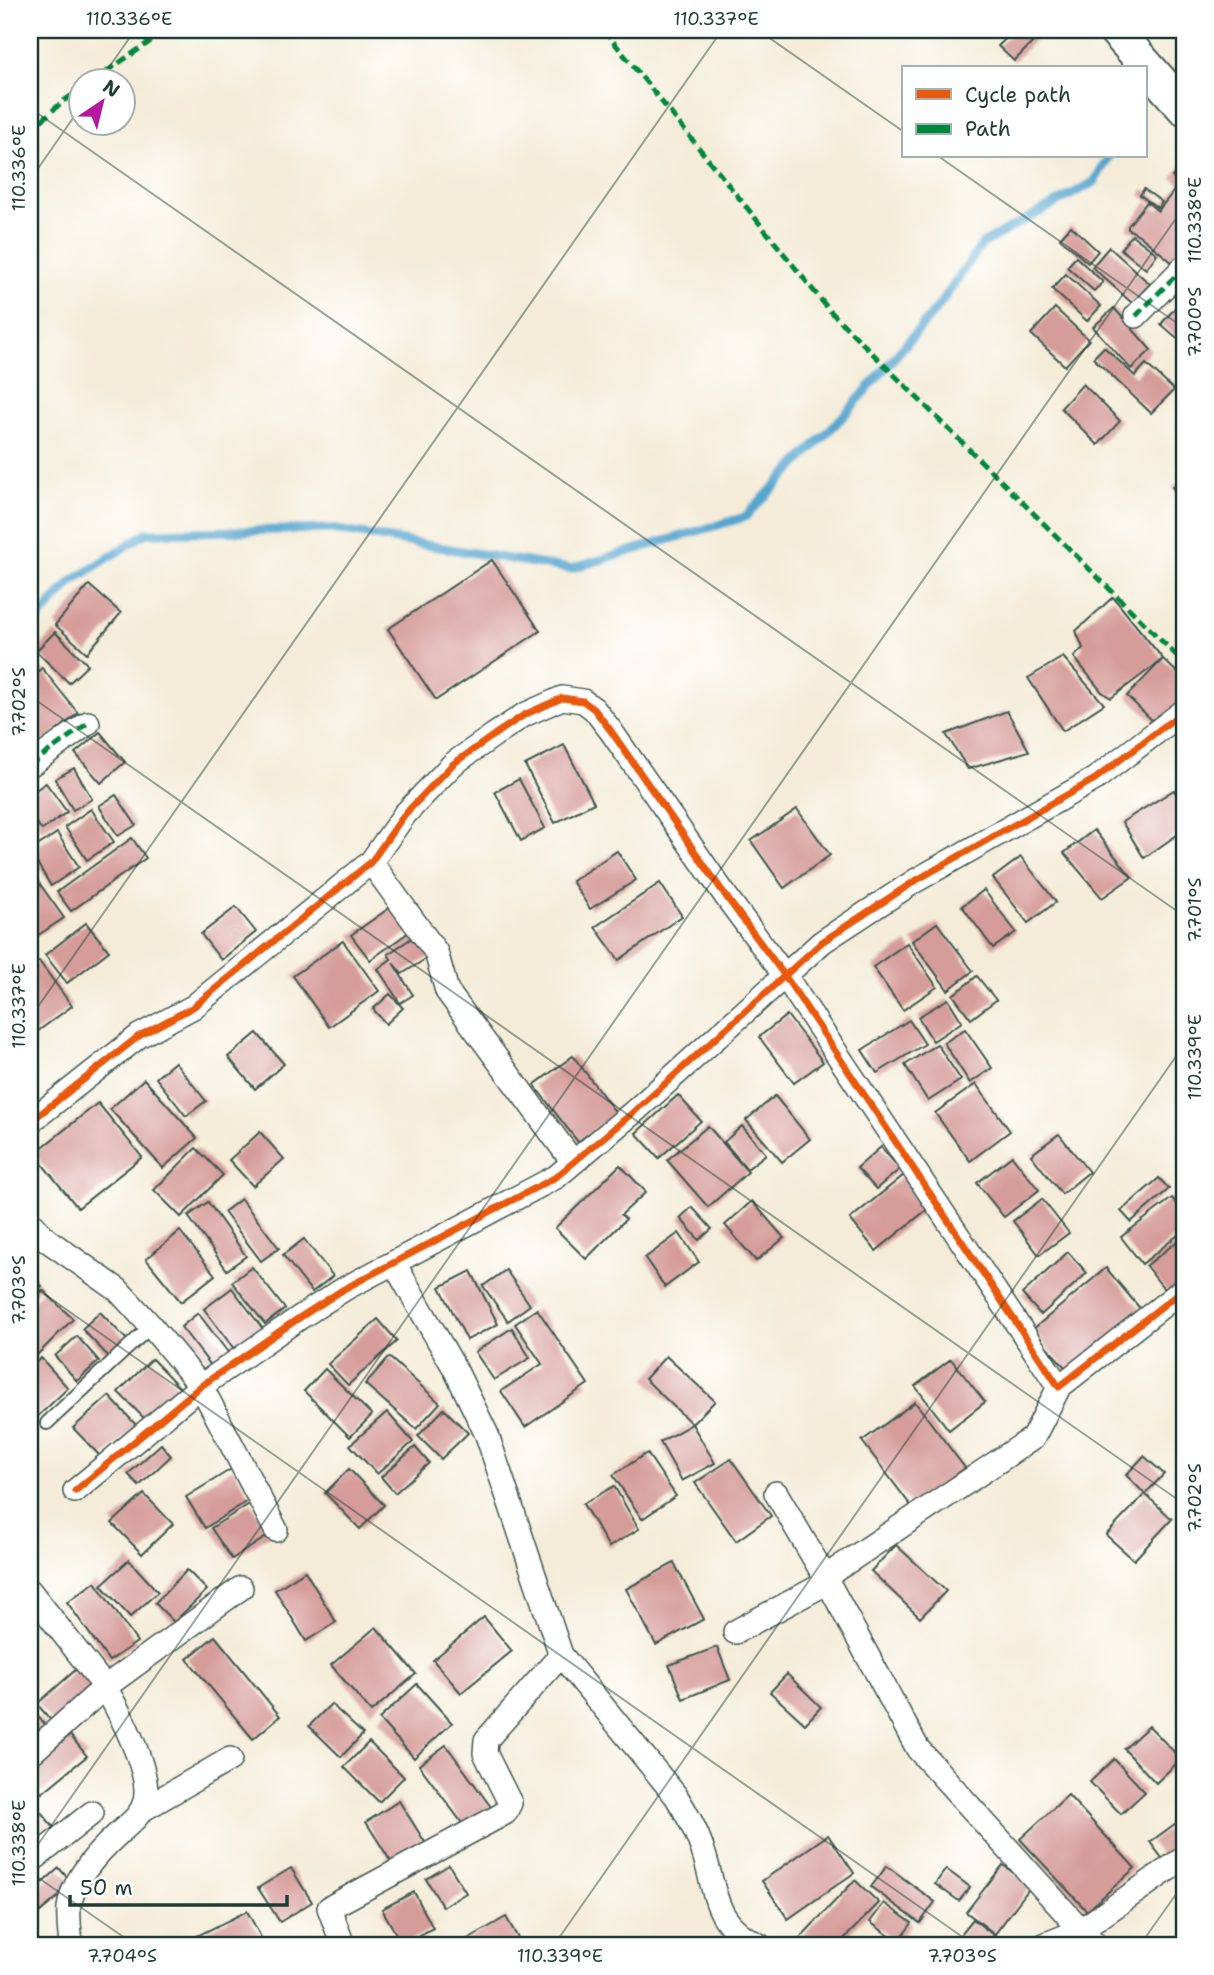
<svg xmlns="http://www.w3.org/2000/svg" width="1214" height="1975" font-family="'Shantell Sans',sans-serif">
<style>
.lines{fill:none;stroke-linecap:round;stroke-linejoin:round}
.stream{stroke:#55a5cf;stroke-width:9}
.building{fill:#d59c9a}
.service-casing{stroke:#3f574d;stroke-width:16}
.minor-casing{stroke:#3f574d;stroke-width:26}
.secondary-casing{stroke:#3f574d;stroke-width:37}
.service{stroke:#fff;stroke-width:12}
.minor{stroke:#fff;stroke-width:23}
.secondary{stroke:#fff;stroke-width:33}
.quiet{stroke:#00873e;stroke-width:5;stroke-dasharray:10 5;stroke-linecap:butt}
.cycleway-casing{stroke:#fff;stroke-width:11}
.cycleway{stroke:#e8590c;stroke-width:7}
.ticks{fill:none;stroke:#1f3d34;stroke-width:2;stroke-opacity:0.45}
.neatline{fill:none;stroke:#1f3d34;stroke-width:2.5}
.ticks-label{font-size:18px;text-anchor:middle;fill:#1f3d34}
</style>
<rect width="100%" height="100%" fill="#fff"/>
<filter id="ink" filterUnits="userSpaceOnUse"><feTurbulence type="fractalNoise" baseFrequency=".0143" numOctaves="2"/><feDisplacementMap in="SourceGraphic" scale="14" xChannelSelector="R" yChannelSelector="G"/><feConvolveMatrix kernelMatrix="1 2 1 2 8 2 1 2 1" color-interpolation-filters="sRGB"/></filter>
<filter id="wash" filterUnits="userSpaceOnUse"><feTurbulence type="fractalNoise" baseFrequency=".00686" numOctaves="4" result="noise"/><feDisplacementMap in="SourceGraphic" scale="28" xChannelSelector="R" yChannelSelector="G"/><feGaussianBlur stdDeviation="1.57" result="paint"/><feColorMatrix in="noise" values="0 0 0 0 0 0 0 0 0 0 0 0 0 0 0 0 0 1.4 0 .05"/><feComposite in="paint" operator="in"/></filter>
<g filter="url(#wash)">
<rect width="100%" height="100%" fill="#f4ecd8"/>
<g class="lines">
<!-- stream -->
<path class="stream" d="M30,628L71,582L146,533L331,529L570,569L745,517L851,408L938,307L982,244L1094,182L1109,156"/>
</g>
<g id="blocks">
<!-- building -->
<g class="building">
<path d="M1015,30H1032L1039,36L1014,61L998,46Z"/>
<path d="M1184,164V188L1172,177Z"/>
<path d="M1177,187L1184,193V262L1179,268L1139,235L1128,229V226L1147,202L1158,211Z"/>
<path d="M1144,189L1162,202L1158,208L1140,195Z"/>
<path d="M1071,226L1098,251L1088,263L1060,238Z"/>
<path d="M1132,235L1157,254L1146,269L1121,249Z"/>
<path d="M1109,247L1150,284L1132,303L1092,267Z"/>
<path d="M1076,257L1103,282L1094,291L1067,267Z"/>
<path d="M1066,274L1101,306L1087,321L1052,289Z"/>
<path d="M1184,298V344L1161,324Z"/>
<path d="M1055,308L1089,340L1065,366L1031,334Z"/>
<path d="M1114,308L1151,350L1131,369L1093,327Z"/>
<path d="M1104,347L1135,376L1146,364L1174,390L1151,413L1093,358Z"/>
<path d="M1083,384L1120,421L1098,445L1061,408Z"/>
<path d="M1184,479V502L1172,487Z"/>
<path d="M492,560L540,631L436,700L388,629Z"/>
<path d="M89,585L121,613L87,653L55,625Z"/>
<path d="M1113,597L1163,659L1184,679V698L1158,726L1127,696L1163,659L1111,698L1102,692L1074,657L1083,648L1076,631Z"/>
<path d="M55,632L88,665L69,683L36,651Z"/>
<path d="M1063,657L1104,704L1063,731L1028,678Z"/>
<path d="M42,668L78,713L39,746L30,735V678Z"/>
<path d="M1007,711L1029,751L968,769L946,734Z"/>
<path d="M100,732L125,762L101,783L75,753Z"/>
<path d="M564,745L594,803L555,823L525,765Z"/>
<path d="M74,768L92,799L73,810L55,779Z"/>
<path d="M519,779L545,828L521,841L495,792Z"/>
<path d="M46,783L67,812L42,830L30,814V794Z"/>
<path d="M1174,790L1184,808V830L1144,858L1122,822Z"/>
<path d="M116,795L136,825L118,836L99,806Z"/>
<path d="M91,809L114,842L87,860L65,827Z"/>
<path d="M797,809L830,855L784,888L751,841Z"/>
<path d="M1094,830L1132,877L1102,898L1064,853Z"/>
<path d="M57,833L79,867L51,886L30,851Z"/>
<path d="M132,838L146,858L71,911L57,892Z"/>
<path d="M617,851L636,880L590,909L572,881Z"/>
<path d="M1021,857L1056,902L1028,923L993,878Z"/>
<path d="M30,870L64,918L37,936L30,926Z"/>
<path d="M660,883L682,916L619,960L595,927Z"/>
<path d="M984,890L1016,932L993,948L962,906Z"/>
<path d="M398,902L416,927L370,960L351,935Z"/>
<path d="M236,907L256,932L221,960L201,934Z"/>
<path d="M86,923L109,951L67,983L45,955Z"/>
<path d="M937,923L973,971L948,990L912,941Z"/>
<path d="M421,932L435,953L402,974L393,963L413,995L400,1003L378,969L391,959L388,954Z"/>
<path d="M343,941L379,991L329,1027L293,976Z"/>
<path d="M907,943L937,987L903,1010L873,967Z"/>
<path d="M39,961L72,1006L30,1037V968Z"/>
<path d="M977,976L996,1000L971,1019L953,995Z"/>
<path d="M390,994L403,1008L386,1024L373,1009Z"/>
<path d="M948,999L962,1022L933,1041L918,1017Z"/>
<path d="M787,1015L823,1062L794,1083L759,1037Z"/>
<path d="M909,1020L925,1044L877,1073L862,1050Z"/>
<path d="M965,1029L992,1068L970,1083L944,1043Z"/>
<path d="M257,1033L284,1064L255,1089L228,1057Z"/>
<path d="M937,1044L961,1080L928,1101L905,1065Z"/>
<path d="M573,1056L616,1113L578,1142L534,1085Z"/>
<path d="M175,1062L206,1101L186,1116L156,1078Z"/>
<path d="M144,1079L197,1138L163,1168L110,1109Z"/>
<path d="M976,1084L1010,1131L970,1161L935,1113Z"/>
<path d="M678,1095L701,1121L659,1158L636,1133Z"/>
<path d="M775,1096L810,1139L782,1162L746,1120Z"/>
<path d="M98,1103L142,1157L78,1208L34,1154Z"/>
<path d="M708,1126L748,1172L708,1207L667,1160Z"/>
<path d="M742,1126L766,1154L747,1169L724,1142Z"/>
<path d="M260,1132L284,1159L253,1186L229,1160Z"/>
<path d="M1059,1134L1089,1172L1062,1194L1031,1155Z"/>
<path d="M881,1147L900,1169L876,1189L857,1168Z"/>
<path d="M196,1148L223,1175L181,1217L154,1190Z"/>
<path d="M1012,1156L1039,1190L1004,1217L977,1183Z"/>
<path d="M620,1165L646,1192L621,1215L626,1219L586,1259L555,1228Z"/>
<path d="M904,1175L930,1207L876,1251L850,1219Z"/>
<path d="M1159,1178L1169,1189L1131,1222L1121,1211Z"/>
<path d="M1172,1198L1184,1212V1230L1142,1264L1121,1237Z"/>
<path d="M241,1199L279,1248L261,1261L224,1212Z"/>
<path d="M1042,1199L1069,1233L1039,1255L1013,1221Z"/>
<path d="M752,1201L784,1238L756,1261L725,1225Z"/>
<path d="M208,1202L246,1256L227,1270L188,1216Z"/>
<path d="M692,1207L712,1229L699,1240L680,1218Z"/>
<path d="M180,1231L215,1275L181,1302L146,1259Z"/>
<path d="M679,1233L699,1262L665,1287L645,1258Z"/>
<path d="M1184,1236V1283L1169,1295L1146,1266Z"/>
<path d="M304,1239L333,1276L312,1292L283,1255Z"/>
<path d="M1068,1252L1087,1273L1041,1315L1022,1294Z"/>
<path d="M252,1267L285,1309L265,1324L232,1282Z"/>
<path d="M1106,1268L1143,1312L1070,1373L1032,1330Z"/>
<path d="M506,1270L530,1305L508,1321L483,1286Z"/>
<path d="M471,1271L498,1324L467,1340L440,1287Z"/>
<path d="M30,1273L42,1286L30,1297Z"/>
<path d="M232,1288L266,1333L238,1354L204,1309Z"/>
<path d="M43,1290L73,1319L34,1358L30,1354V1304Z"/>
<path d="M537,1309L588,1384L525,1427L501,1391L542,1364L515,1324Z"/>
<path d="M100,1312L128,1341L110,1358L82,1329Z"/>
<path d="M198,1313L230,1355L213,1368L181,1327Z"/>
<path d="M378,1319L397,1341L348,1385L328,1364Z"/>
<path d="M512,1328L530,1358L494,1380L475,1352Z"/>
<path d="M77,1336L99,1361L77,1381L55,1356Z"/>
<path d="M666,1356L715,1401L692,1424L715,1463L682,1481L660,1442L692,1424L645,1379Z"/>
<path d="M389,1357L440,1403L416,1429L365,1384Z"/>
<path d="M41,1358L68,1388L34,1420L30,1415V1368Z"/>
<path d="M152,1359L181,1389L148,1422L118,1392Z"/>
<path d="M951,1359L985,1402L949,1430L915,1386Z"/>
<path d="M325,1369L372,1415L350,1437L304,1391Z"/>
<path d="M109,1396L137,1426L102,1458L73,1428Z"/>
<path d="M915,1402L965,1468L912,1507L862,1441Z"/>
<path d="M444,1409L468,1433L441,1459L418,1436Z"/>
<path d="M387,1412L413,1442L377,1474L350,1445Z"/>
<path d="M161,1444L171,1456L139,1486L128,1474Z"/>
<path d="M415,1447L429,1463L395,1493L381,1477Z"/>
<path d="M647,1453L676,1496L642,1519L613,1475Z"/>
<path d="M1144,1456L1164,1474L1145,1494L1126,1475Z"/>
<path d="M731,1459L771,1516L736,1541L695,1483Z"/>
<path d="M233,1468L252,1498L205,1528L186,1497Z"/>
<path d="M349,1469L384,1505L360,1529L325,1493Z"/>
<path d="M614,1486L639,1529L609,1547L583,1504Z"/>
<path d="M144,1494L173,1524L142,1554L112,1523Z"/>
<path d="M1145,1494L1172,1519L1134,1560L1106,1535Z"/>
<path d="M251,1503L271,1534L232,1559L211,1528Z"/>
<path d="M896,1545L946,1591L920,1618L871,1571Z"/>
<path d="M129,1560L158,1592L130,1617L101,1585Z"/>
<path d="M674,1563L704,1619L656,1645L626,1589Z"/>
<path d="M187,1570L207,1590L174,1622L155,1603Z"/>
<path d="M305,1571L336,1622L306,1641L275,1590Z"/>
<path d="M95,1582L137,1642L109,1661L67,1602Z"/>
<path d="M484,1617L512,1651L461,1693L433,1660Z"/>
<path d="M376,1627L416,1674L371,1712L331,1665Z"/>
<path d="M215,1636L280,1716L253,1739L187,1659Z"/>
<path d="M717,1647L730,1680L683,1699L669,1665Z"/>
<path d="M79,1667L97,1687L54,1724L37,1704Z"/>
<path d="M787,1674L821,1707L805,1724L770,1692Z"/>
<path d="M417,1684L452,1723L414,1758L379,1719Z"/>
<path d="M331,1704L363,1734L341,1757L309,1726Z"/>
<path d="M37,1716L47,1726L30,1742V1723Z"/>
<path d="M1149,1726L1181,1759L1156,1783L1124,1749Z"/>
<path d="M70,1735L87,1756L42,1793L30,1777V1768Z"/>
<path d="M369,1742L404,1777L379,1802L344,1767Z"/>
<path d="M446,1745L491,1807L465,1827L419,1765Z"/>
<path d="M1114,1759L1145,1792L1121,1814L1090,1782Z"/>
<path d="M1068,1795L1135,1868L1087,1911L1020,1839Z"/>
<path d="M399,1801L428,1847L395,1868L366,1822Z"/>
<path d="M40,1811L55,1829L30,1851V1820Z"/>
<path d="M1179,1821L1184,1829V1848L1165,1862L1150,1842Z"/>
<path d="M828,1835L854,1873L788,1919L762,1881Z"/>
<path d="M449,1865L466,1893L443,1907L426,1879Z"/>
<path d="M1003,1865L1031,1886L995,1934L966,1912Z"/>
<path d="M887,1866L935,1902L920,1923L871,1887Z"/>
<path d="M59,1868L73,1884L39,1913L30,1903V1894Z"/>
<path d="M291,1868L312,1902L280,1922L258,1888Z"/>
<path d="M946,1869L970,1887L959,1901L935,1884Z"/>
<path d="M855,1880L879,1903L838,1945H803L798,1940Z"/>
<path d="M414,1892L433,1928L402,1945L382,1909Z"/>
<path d="M884,1903L912,1923L898,1942L870,1922Z"/>
<path d="M247,1911L265,1945H190L187,1941Z"/>
<path d="M506,1917L522,1945H469L466,1940Z"/>
<path d="M973,1919L997,1938L992,1945H952Z"/>
</g>
</g>
</g>
<g filter="url(#ink)">
<use href="#blocks" fill-opacity="0" stroke="#3f574d" stroke-width="2"/>
<g class="lines">
<defs>
<path id="service" d="M47,1423L151,1326"/>
<g id="minor">
<path d="M1136,316L1184,267"/>
<path d="M30,765L88,723"/>
<path d="M371,862L436,952L447,991L573,1162"/>
<path d="M30,1122L139,1036L193,1007L371,862L405,814L453,764L494,735L524,715L562,698L583,701L594,709L611,731L730,902L785,976L1059,1387L1184,1289"/>
<path d="M30,1222L47,1240L118,1290L151,1326L201,1386L276,1530"/>
<path d="M75,1491L201,1386L299,1318L344,1289L556,1177L636,1110L822,942L915,881L1095,779L1184,711"/>
<path d="M776,1493L825,1577"/>
<path d="M30,1591L105,1687L30,1754"/>
<path d="M735,1632L828,1582"/>
<path d="M561,1655L676,1796C686,1812 695,1828 701,1845C717,1889 711,1924 759,1945"/>
<path d="M142,1810L230,1759"/>
<path d="M30,1862L92,1813"/>
<path d="M71,1945C70,1933 68,1920 69,1908C72,1880 98,1852 119,1833C129,1824 142,1815 145,1801C152,1773 119,1711 105,1687L241,1588"/>
<path d="M336,1945L340,1937L329,1908L505,1813L510,1803L485,1753L486,1740L561,1655L487,1435L455,1369L394,1263"/>
<path d="M1044,1945L1081,1930L918,1749L825,1577L1033,1438L1059,1387"/>
<path d="M1096,1945L1081,1930L1184,1858"/>
</g>
<path id="secondary" d="M1115,30L1184,108"/>
</defs>
<!-- service casing -->
<use href="#service" class="service-casing"/>
<!-- minor casing -->
<use href="#minor" class="minor-casing"/>
<!-- secondary casing -->
<use href="#secondary" class="secondary-casing"/>
<!-- service -->
<use href="#service" class="service"/>
<!-- minor -->
<use href="#minor" class="minor"/>
<!-- secondary -->
<use href="#secondary" class="secondary"/>
<!-- quiet -->
<g class="quiet">
<path d="M604,30L830,311L1184,663"/>
<path d="M94,80L167,30"/>
<path d="M30,131L62,102L80,90"/>
<path d="M1136,316L1184,267"/>
<path d="M30,765L88,723"/>
</g>
<defs>
<g id="cycleway">
<path d="M30,1122L139,1036L193,1007L371,862L405,814L453,764L494,735L524,715L562,698L583,701L594,709L611,731L730,902L785,976L1059,1387L1184,1289"/>
<path d="M75,1491L201,1386L299,1318L344,1289L556,1177L636,1110L822,942L915,881L1095,779L1184,711"/>
</g>
</defs>
<!-- cycleway casing -->
<use href="#cycleway" class="cycleway-casing"/>
<!-- cycleway -->
<use href="#cycleway" class="cycleway"/>
</g>
</g>
<!-- ticks -->
<path class="ticks" d="M758,30L904,132M100,80L135,30M30,108L1184,916M938,156L1184,328M30,180L80,108M30,696L1184,1504M30,1018L722,30M30,1284L974,1945M30,1856L1184,207M30,1872L135,1945M554,1945L1184,1045M1140,1945L1184,1883"/>
<!-- margin -->
<rect width="1214" height="1975" fill="none" stroke="#fff" stroke-width="77"/>
<!-- legend -->
<rect x="902" y="66" width="245" height="91" fill="#ffffff" stroke="#a5b1ae" stroke-width="2"/>
<rect x="916" y="89" width="35" height="10" fill="#e8590c" stroke="#a5b1ae" stroke-width="2"/>
<text x="965" y="102" font-size="21" fill="#1f3d34">Cycle path</text>
<rect x="916" y="124" width="35" height="10" fill="#00873e" stroke="#a5b1ae" stroke-width="2"/>
<text x="965" y="136" font-size="21" fill="#1f3d34">Path</text>
<!-- north arrow -->
<g transform="translate(102 102) rotate(35)"><circle r="33" fill="#ffffff" stroke="#a5b1ae" stroke-width="2"/>
<path d="M0-5L12 26L0 18L-12 26Z" fill="#b5179e"/>
<text y="-10" font-size="19" font-weight="bold" text-anchor="middle" fill="#1f3d34">N</text>
</g>
<!-- scale -->
<path d="M70 1895v10h217v-10" fill="none" stroke="#1f3d34" stroke-width="3.5"/>
<text x="80" y="1895" font-size="21" fill="#1f3d34" stroke="#ffffff" stroke-width="5" paint-order="stroke">50 m</text>
<rect x="38" y="38" width="1138" height="1899" class="neatline"/>
<g class="ticks-label">
<text x="129" y="25">110.336°E</text>
<text x="716" y="25">110.337°E</text>
<text transform="translate(19 168) rotate(-90)" y="6">110.336°E</text>
<text transform="translate(1195 220) rotate(-90)" y="6">110.338°E</text>
<text transform="translate(1195 322) rotate(-90)" y="6">7.700°S</text>
<text transform="translate(19 702) rotate(-90)" y="6">7.702°S</text>
<text transform="translate(1195 910) rotate(-90)" y="6">7.701°S</text>
<text transform="translate(19 1006) rotate(-90)" y="6">110.337°E</text>
<text transform="translate(1195 1057) rotate(-90)" y="6">110.339°E</text>
<text transform="translate(19 1290) rotate(-90)" y="6">7.703°S</text>
<text transform="translate(1195 1498) rotate(-90)" y="6">7.702°S</text>
<text transform="translate(19 1843) rotate(-90)" y="6">110.338°E</text>
<text x="122" y="1962">7.704°S</text>
<text x="560" y="1962">110.339°E</text>
<text x="962" y="1962">7.703°S</text>
</g>
</svg>
